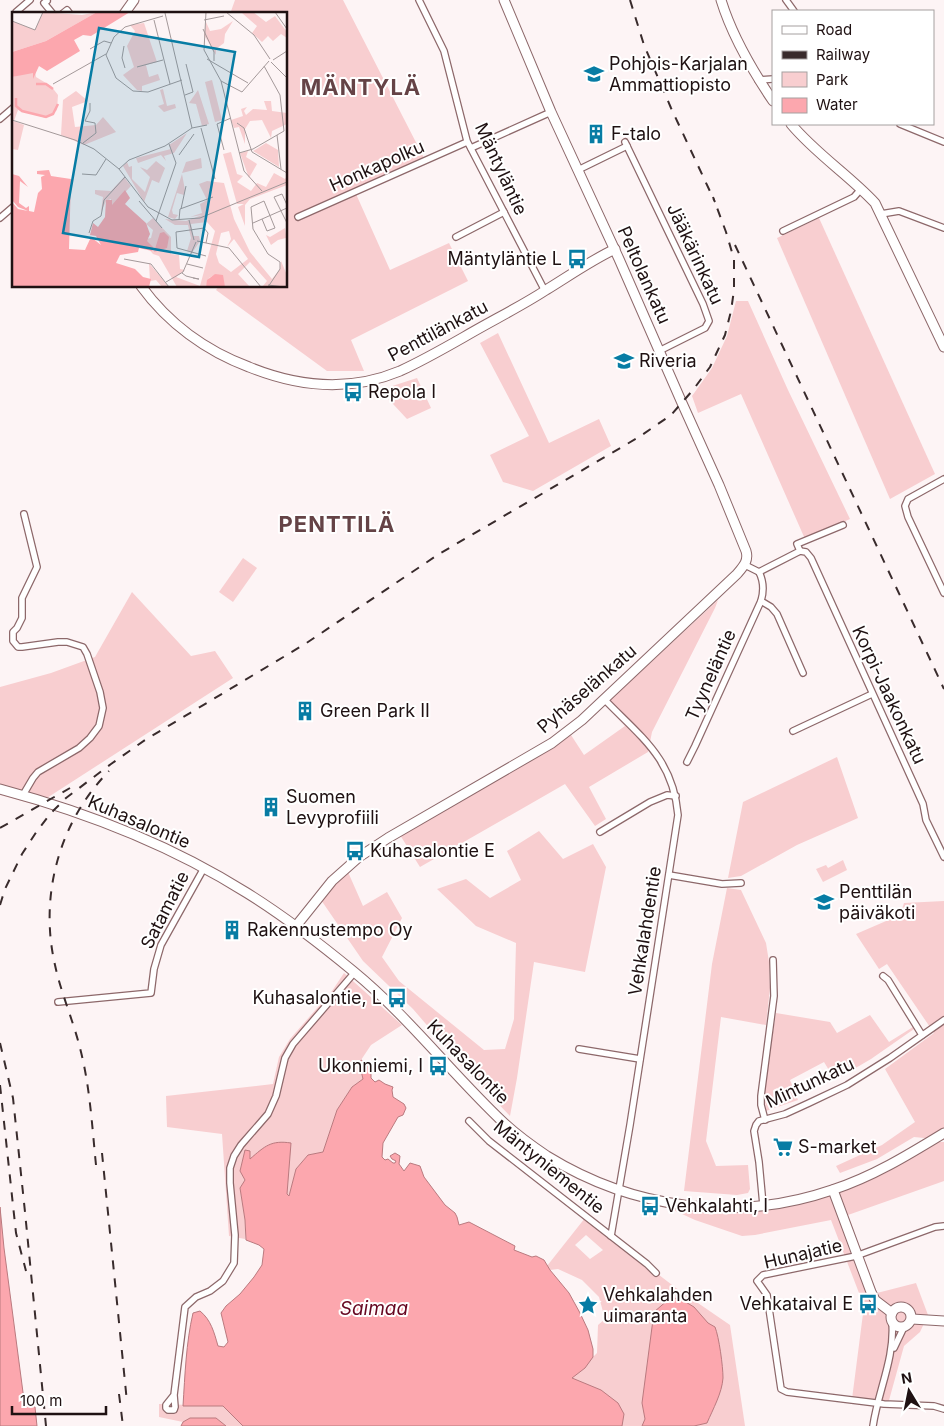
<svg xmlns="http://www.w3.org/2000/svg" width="944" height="1426" font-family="Inter,sans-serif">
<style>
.green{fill:#f8ced0;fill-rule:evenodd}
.water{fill:#fca7ae;stroke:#ba7a7f}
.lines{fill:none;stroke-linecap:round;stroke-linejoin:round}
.street-casing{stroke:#8d686a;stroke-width:8}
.secondary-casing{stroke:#8d686a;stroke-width:11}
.street{stroke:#fff;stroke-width:5.5}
.secondary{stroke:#fff;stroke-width:9}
.rail{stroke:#392b2c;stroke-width:2;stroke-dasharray:9 9;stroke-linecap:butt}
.labels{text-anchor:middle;stroke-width:4;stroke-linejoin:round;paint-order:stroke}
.poi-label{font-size:18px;fill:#1f1112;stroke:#fff;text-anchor:start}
.street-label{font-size:18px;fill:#1f1112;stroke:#fff}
.water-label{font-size:19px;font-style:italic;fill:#660721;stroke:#fff}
.district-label{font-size:22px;font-weight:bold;letter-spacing:1px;fill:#654346;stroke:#fff}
.inset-river{fill:none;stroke:#fca7ae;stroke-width:2.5}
.inset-road{fill:none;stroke:#a4999a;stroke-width:1}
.view{fill:#077ca4;fill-opacity:0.15;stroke:#077ca4;stroke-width:2.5}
.inset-edge{fill:none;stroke:#1f1112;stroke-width:2.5}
</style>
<rect width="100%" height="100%" fill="#fdf4f5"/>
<!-- green -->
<g class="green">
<path d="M235,0H343L424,158L415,166L356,194L390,270L449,243L468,281L351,340L364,371H327L216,290L219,286H286V14H230Z"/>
<path d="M819,218L935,474L890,499L777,238Z"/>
<path d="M736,301H748L788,390L850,519L805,539L741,394L698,413L692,396L712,368L727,336Z"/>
<path d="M498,333L549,443L599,419L611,446L533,491L503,482L490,455L529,436L480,343Z"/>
<path d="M417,378L431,408L407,419L380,390Z"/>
<path d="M243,558L257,568L233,602L219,592Z"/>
<path d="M132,592L191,656L215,651L233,678L36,805L0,795V687L51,673L95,657Z"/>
<path d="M718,600L715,608L652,732L648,752L589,787L606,819L595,826L565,784L420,867L400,835L555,747L571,735L584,755L625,726L605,705Z"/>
<path d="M837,757L858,818L797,845L741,876L728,878L743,802Z"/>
<path d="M539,831L563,859L593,844L606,867L585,972L534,962L517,1078L510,1116L462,1066L413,1009L363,961L321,900L334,884L348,872L363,906L387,892L402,918L382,957L399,981L484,1050L505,1049L514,1019L516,943L476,926L437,889L466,879L490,898L521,880L507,851Z"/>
<path d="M843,860L847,870L823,882L816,869L826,865L828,868Z"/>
<path d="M727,888L741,890L766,943L769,962L770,988L766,1025L721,1017L706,1141L716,1166L748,1165L750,1189L748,1193L737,1195L684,1191L712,964Z"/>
<path d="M944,901V1140L914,1137L877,1159L840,1173L836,1166L882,1145L915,1122L885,1069L934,1033L887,964L879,969L856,934L900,915L904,903Z"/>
<path d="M344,973L402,1025L371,1045L361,1060L359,1062L363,1079L352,1087L337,1110L323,1152L308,1155L296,1169L289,1196L250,1160L245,1150L240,1171L245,1180L240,1188L245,1220V1239L229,1236L222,1134L167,1127L166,1096L273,1084L279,1057L290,1039L332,991Z"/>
<path d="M776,1013L830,1022L837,1033L870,1015L889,1042L913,1027L914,1029L871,1059L835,1080L824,1062L790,1080L798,1100L766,1111L764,1089Z"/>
<path d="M938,1142H944V1181L848,1215L877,1293L916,1283L928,1315L920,1332L904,1346L888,1404L852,1399L864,1306L831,1220L755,1235L742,1236L695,1220L669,1208L705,1212L747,1211L813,1200L857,1186L889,1171Z"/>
<path d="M585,1218L676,1288L730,1325L745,1426H599L534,1381L593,1357L597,1353L598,1325L605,1319L599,1297L582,1280L558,1269L550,1270L547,1266ZM586,1235L603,1250L590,1259L575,1245Z"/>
<path d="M159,1404L223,1406L243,1426H226L216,1418H190L183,1422L159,1417Z"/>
</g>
<!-- water -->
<g class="water">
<path d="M361,1060C372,1065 371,1068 371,1078L375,1082L379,1080L385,1084L393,1087L392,1090L393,1097L404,1104L406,1108L403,1115L398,1117L383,1143L382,1157L385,1160L388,1159L393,1163H395L396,1161L392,1159L390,1156L395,1153L400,1156L399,1164L404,1171L410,1163L420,1166L424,1177L445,1205L455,1213L457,1217L459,1225L469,1222L515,1246L514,1250L532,1257L536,1256L544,1260L550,1270L569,1293L580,1313L588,1330L593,1349V1357L585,1368L572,1378L601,1390L618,1403L624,1414L622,1426H243L223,1406H183C185,1375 186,1343 193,1313L200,1311C211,1320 214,1332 218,1346L224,1347L228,1342L221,1313L226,1306L240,1294L254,1277L262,1265L264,1249L259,1245L246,1240L245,1220L240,1188L245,1180L240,1171L245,1150L250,1151V1159C265,1146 271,1140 291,1143L287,1194L289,1196L296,1169L308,1155L323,1152L337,1110L352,1087L363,1079L359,1062Z"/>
<path d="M0,1207L4,1248L24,1400L35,1407L37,1426H0Z"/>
<path d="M679,1298L694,1307L708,1323L715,1327C719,1337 723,1366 723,1378C722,1393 713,1409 707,1423L694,1426H642L645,1419L642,1403L654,1312L669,1299Z"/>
<path d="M190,1418H216L226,1426H181L183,1422Z"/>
</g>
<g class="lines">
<defs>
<g id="street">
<path d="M46,0L47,1L44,3L53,14"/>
<path d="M419,0L444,51L467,141L545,291"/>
<path d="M786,0L794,11"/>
<path d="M20,14L16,12L30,0"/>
<path d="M62,14L67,10L70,14"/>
<path d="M758,80L773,79"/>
<path d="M0,119L14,107"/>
<path d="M900,124L944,142"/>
<path d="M625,142L703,304L709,321L705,328L659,351"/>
<path d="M471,148L551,112"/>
<path d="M578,170L627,146"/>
<path d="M881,214L899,211L944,228"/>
<path d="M298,217L467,142"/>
<path d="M0,218L14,206"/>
<path d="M783,231L854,197L861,189"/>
<path d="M456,237L504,212"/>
<path d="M944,479L908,499L905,506L908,517L944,593"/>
<path d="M800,551L806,552L811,558L913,782L923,804L926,820L944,857"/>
<path d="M800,551L797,544L843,525"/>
<path d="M745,565L759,572L800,551"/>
<path d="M759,572C764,582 764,591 761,601L771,607L777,614L803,673"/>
<path d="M605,700C642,738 673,759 678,815L630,1125L611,1236"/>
<path d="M793,731L872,694"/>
<path d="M687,762L695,746L761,601"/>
<path d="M23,795L33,778L38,772L79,748L90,738L99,726L103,708L100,692L87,654L83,647L67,642H58L22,647H18L13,641V632L17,628L22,618V598L37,567L24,514"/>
<path d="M600,832L650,802L667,795L676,796"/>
<path d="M669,875L722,884L741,883"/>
<path d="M883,976L888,980L922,1035"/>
<path d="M58,1002L151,993L154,969L161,945L204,868"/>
<path d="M579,1049L640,1059"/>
<path d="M765,1120L761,1105V1096L774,996L773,960"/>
<path d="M469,1121L489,1141L647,1264L656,1273"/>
<path d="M763,1205L759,1162L754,1131L756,1125L759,1121L785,1114L809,1103L847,1085L890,1058L944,1020"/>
<path d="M944,1226L935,1227L856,1256L763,1275L757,1281L767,1295L781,1389L787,1392L884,1404L934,1406L944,1409"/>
<path d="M894,1348L904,1327"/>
<path d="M174,1395L175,1407L174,1410H168L166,1408V1405L174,1395L185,1307L196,1297L210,1291L223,1281L234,1263L235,1235L230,1183V1168L234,1156L241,1145L268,1114L276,1096L285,1058L293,1044L355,972"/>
<path d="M873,1426C878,1391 895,1358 892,1322"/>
</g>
<g id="secondary">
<path d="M721,0C732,36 752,70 773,101"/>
<path d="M124,14L134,0"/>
<path d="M791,124C816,154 849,175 875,203L944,347"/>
<path d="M141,286C168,323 206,351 249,367C298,387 350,392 400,371C422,361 443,349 464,337C491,321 520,307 546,290C569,276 590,261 615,249"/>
<path d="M0,789C86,812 171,845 247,893C284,916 319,943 353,971C408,1016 452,1074 504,1123C517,1135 532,1146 547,1156C633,1209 736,1223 832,1190C872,1177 908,1155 944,1133"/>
<path d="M296,926L332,881L359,857L388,838L552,743L582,720L737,574C743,567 749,561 746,551L719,485L682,403L619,259L551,112L504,0"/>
<path d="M833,1190L871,1292L875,1300L892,1313"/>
<circle cx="901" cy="1317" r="10"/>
<path d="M912,1319L944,1321"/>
</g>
</defs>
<!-- street casing -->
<use href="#street" class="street-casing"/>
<!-- secondary casing -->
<use href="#secondary" class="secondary-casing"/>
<!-- street -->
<use href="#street" class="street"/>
<!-- secondary -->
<use href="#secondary" class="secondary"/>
<!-- rail -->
<g class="rail">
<path d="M630,0L644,45L671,108L715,202"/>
<path d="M735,245L944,689"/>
<path d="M0,828L70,788"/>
<path d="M0,905L5,889L22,854L37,831L51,813L66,798L111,764L145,740L305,644L439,554L639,437L671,415L693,390L710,367L725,335L731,311L734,290V259L726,232L713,197"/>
<path d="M0,1043L13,1098L25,1212L46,1426"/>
<path d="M0,1085L16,1233L26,1271"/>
<path d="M102,1153L127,1402"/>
<path d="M96,1165C92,1126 90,1086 80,1048C73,1020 61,993 55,965C39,896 59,822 109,771"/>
<path d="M119,1394L123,1426"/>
</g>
</g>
<!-- icons -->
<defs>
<symbol id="school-bare" viewBox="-9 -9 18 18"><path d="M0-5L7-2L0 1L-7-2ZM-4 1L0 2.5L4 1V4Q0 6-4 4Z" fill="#077ca4" stroke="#fff" stroke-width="2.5" paint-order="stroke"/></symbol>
<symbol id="building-bare" viewBox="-9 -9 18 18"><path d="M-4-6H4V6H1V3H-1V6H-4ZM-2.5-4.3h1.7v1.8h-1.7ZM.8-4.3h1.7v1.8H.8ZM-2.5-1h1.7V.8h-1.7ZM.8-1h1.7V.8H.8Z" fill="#077ca4" stroke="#fff" stroke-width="2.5" paint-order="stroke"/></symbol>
<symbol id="bus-bare" viewBox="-9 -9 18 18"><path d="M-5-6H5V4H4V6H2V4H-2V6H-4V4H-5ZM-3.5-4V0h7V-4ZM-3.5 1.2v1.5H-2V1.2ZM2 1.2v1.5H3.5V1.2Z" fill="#077ca4" stroke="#fff" stroke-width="2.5" paint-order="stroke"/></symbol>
<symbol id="supermarket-bare" viewBox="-9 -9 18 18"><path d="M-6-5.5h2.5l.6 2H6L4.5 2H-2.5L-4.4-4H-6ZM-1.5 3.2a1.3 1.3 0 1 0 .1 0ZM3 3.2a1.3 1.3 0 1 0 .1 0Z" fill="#077ca4" stroke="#fff" stroke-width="2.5" paint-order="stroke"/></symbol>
<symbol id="sight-bare" viewBox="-9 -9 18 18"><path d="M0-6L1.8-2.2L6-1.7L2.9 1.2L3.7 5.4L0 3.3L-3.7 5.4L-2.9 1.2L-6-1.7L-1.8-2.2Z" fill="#077ca4" stroke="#fff" stroke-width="2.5" paint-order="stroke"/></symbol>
</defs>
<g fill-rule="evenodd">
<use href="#school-bare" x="580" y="60" width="28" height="28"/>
<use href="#building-bare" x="582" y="120" width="28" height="28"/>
<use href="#bus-bare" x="563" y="245" width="28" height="28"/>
<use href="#school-bare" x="610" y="347" width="28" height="28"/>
<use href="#bus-bare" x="339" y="378" width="28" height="28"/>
<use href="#building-bare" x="291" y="697" width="28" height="28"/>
<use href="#building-bare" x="257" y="793" width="28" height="28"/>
<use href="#bus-bare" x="341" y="837" width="28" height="28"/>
<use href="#school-bare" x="810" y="888" width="28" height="28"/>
<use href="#building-bare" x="218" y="916" width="28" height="28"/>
<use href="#bus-bare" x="383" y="984" width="28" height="28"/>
<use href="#bus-bare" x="424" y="1052" width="28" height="28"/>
<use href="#supermarket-bare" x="769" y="1133" width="28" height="28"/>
<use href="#bus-bare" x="636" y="1192" width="28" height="28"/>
<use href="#bus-bare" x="854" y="1290" width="28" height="28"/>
<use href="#sight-bare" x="574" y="1291" width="28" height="28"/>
</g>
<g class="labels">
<!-- poi labels -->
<g class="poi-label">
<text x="609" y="70">Pohjois-Karjalan<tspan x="609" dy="21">Ammattiopisto</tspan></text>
<text x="611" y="140">F-talo</text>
<text x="562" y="265" text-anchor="end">Mäntyläntie L</text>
<text x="639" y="367">Riveria</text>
<text x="368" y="398">Repola I</text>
<text x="320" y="717">Green Park II</text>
<text x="286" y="803">Suomen<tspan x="286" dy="21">Levyprofiili</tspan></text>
<text x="370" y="857">Kuhasalontie E</text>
<text x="839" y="898">Penttilän<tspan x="839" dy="21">päiväkoti</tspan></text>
<text x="247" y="936">Rakennustempo Oy</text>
<text x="382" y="1004" text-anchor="end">Kuhasalontie, L</text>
<text x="423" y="1072" text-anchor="end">Ukonniemi, I</text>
<text x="798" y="1153">S-market</text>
<text x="665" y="1212">Vehkalahti, I</text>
<text x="603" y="1301">Vehkalahden<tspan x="603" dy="21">uimaranta</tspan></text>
<text x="853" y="1310" text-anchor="end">Vehkataival E</text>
</g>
<!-- street labels -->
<g class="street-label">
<text transform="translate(377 166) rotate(-24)" y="6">Honkapolku</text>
<text transform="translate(501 169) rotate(65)" y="6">Mäntyläntie</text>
<text transform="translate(695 254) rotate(65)" y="6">Jääkärinkatu</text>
<text transform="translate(644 275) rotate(66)" y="6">Peltolankatu</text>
<text transform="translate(438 331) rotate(-28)" y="6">Penttilänkatu</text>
<text transform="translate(711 675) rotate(-66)" y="6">Tyyneläntie</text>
<text transform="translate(587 689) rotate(-41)" y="6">Pyhäselänkatu</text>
<text transform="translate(889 695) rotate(65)" y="6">Korpi-Jaakonkatu</text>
<text transform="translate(139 822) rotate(23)" y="6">Kuhasalontie</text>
<text transform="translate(165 910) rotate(-63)" y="6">Satamatie</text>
<text transform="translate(645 931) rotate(-81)" y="6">Vehkalahdentie</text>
<text transform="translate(468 1062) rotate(46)" y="6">Kuhasalontie</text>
<text transform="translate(810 1083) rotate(-25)" y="6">Mintunkatu</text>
<text transform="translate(549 1167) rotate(39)" y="6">Mäntyniementie</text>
<text transform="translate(803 1254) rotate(-13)" y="6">Hunajatie</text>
</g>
<!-- water labels -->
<g class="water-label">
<text x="374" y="1315">Saimaa</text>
</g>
<!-- district labels -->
<g class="district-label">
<text x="361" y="95">MÄNTYLÄ</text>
<text x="337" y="532">PENTTILÄ</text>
</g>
</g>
<!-- overview -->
<g transform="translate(12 12)">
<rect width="275" height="275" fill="#fdf4f5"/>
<path d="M31,0L70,3L85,0L34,29L0,40V9L23,18ZM241,0L254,10L263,4L275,20V26L269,22L261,29L256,24L250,30L240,21L245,14L230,1ZM221,9L213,22L212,31L204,37V43L192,23L194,10L198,19L209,17ZM132,11L145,50L134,53L137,65L146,62L148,68L130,74V79L125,78L111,63L122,55L115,34L123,19L118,13ZM23,59L24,65L39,74L46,83L45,98L34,106L6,98L2,109L12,113L6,138L0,137V65ZM200,68L210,108L203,110L193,70ZM151,77L155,94L163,92L164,96L152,100L146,94L152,92L148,78ZM186,78L197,112L190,114L184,92L177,91ZM64,79L76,89L60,95L63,115L84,113L91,105L104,120L72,133L49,123L51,88ZM252,89H259L260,99L275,101V112L260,119L259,126L250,108L238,109L233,117V132L227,115L222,116L219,108L231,104L229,97L235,95L232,99L234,103L241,97L255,98ZM175,121L162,141L152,144L154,149L149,143L126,151L124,146L159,137L157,133ZM254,131L266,138L267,155L241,139ZM236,139L234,145L245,152L237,166L228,141ZM219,140L225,162L231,164L225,170L239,179L245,171L254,175L262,161L273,167L275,164V173L238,187L233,193V214L226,195L232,192H225L211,142ZM189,146L190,156L170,161L174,150ZM144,149L153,156L147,171L140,168L132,190L111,154L115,150L117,155L120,154V167L133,180L138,165L128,155L135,158ZM170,162L173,178L172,183L165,181L160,198L161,202L166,203L163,207L156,205ZM112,165L119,174L99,195V187L94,189L89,200L91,185L83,182V178L99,179ZM195,169L212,171L222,207L238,240L260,267L268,257L269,249L275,263V275H250L255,269L238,250L226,262L238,275H202L204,262L197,266L194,275H165L147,244L141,242L129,228L139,226L141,218L134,212L141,206L159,225V242L167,243L168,257L173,258L164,265L188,274L203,219L195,210L179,212L181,224H187L188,229L180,241L175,239L179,226L176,213H163L153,207L174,209L190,203L178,205L190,201L188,192L195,188L187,172ZM217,219L219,227L215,235L222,227L236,247L219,260L207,251L204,242L209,221ZM273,216L275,229L274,226L266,228L259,233L254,223L258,225ZM137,251L157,275H150L144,268L138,269Z" fill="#f8ced0" fill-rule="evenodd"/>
<path d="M85,0H118L79,24L71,23L62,28L68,39L35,59L27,54L21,67V61L0,65V40L34,29ZM37,158L39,164L59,167L57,237L73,238L79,225L89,233L84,224L78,223L81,211L86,215L93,205L94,188H100V193L113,178L118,186L113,192L134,211L138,222L135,229L141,235L140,239L127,236L126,240L108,243L104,251L123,257L131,265L139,267L137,275H0V190L6,197L16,199L6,195L0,188V162L7,164L16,175L8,169L7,191L14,196L17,194V199L22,200L26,181L30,177L29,165L33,163L25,162V159ZM152,220L157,225L155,236L142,240L148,221ZM203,262L211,263L213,275H194L195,268Z" fill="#fca7ae"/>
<path class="inset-river" d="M24,72H34L41,77M4,86V94L10,99L34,105L41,102L46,92"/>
<path class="inset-road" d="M194,0L192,38L209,69L230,80L257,49M214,0L242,23L258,47M263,0L275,17M153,1L180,116M151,4L113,15L102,25L94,43L104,66L121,79L136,80L170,68M142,8L158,72M192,8L212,4M0,9L23,18L31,0M191,17L202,40V49M112,34L110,46L113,56M78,37L92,29L99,31M195,47L236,71M261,48L275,39M259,50L275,66M252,54L268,83L272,119M125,55L151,48M209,69L232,159L250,179M41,72L94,42M173,83L181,80L174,52M0,108L63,128L82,137L107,157L136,195L160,208L188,206L275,170M225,111L232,116L240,140L275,161M189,116L203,167M265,123L269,157M71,131L84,121L83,111L73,109L78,99V91M212,138L205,112L219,106M227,141L241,137L272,119M167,143L182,122M107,157L117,148L153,134L180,116L195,113M70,162L84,163L94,147M127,189L150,216M275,193L270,182L262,185L275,211M169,197L174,174M250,207L255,219L263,216L252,189L239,195L241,217L256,242L268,250M167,208L168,197L201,185M177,208L182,228M144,209L164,151L157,132M241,211L275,196M77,221L81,209L89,204L92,188L113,165M185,229L217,236L249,275M194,231L196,221L192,216L164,220L165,236L194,244M112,247L139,252L157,275M175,252L191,256M170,261L174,264L186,267H187L181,266M154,270L171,260L184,230M256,273L272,275M256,275L268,257V250"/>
<path class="view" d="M87,16L223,40L187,245L51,221Z"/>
<rect width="275" height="275" class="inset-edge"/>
</g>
<!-- legend -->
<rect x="772" y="10" width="162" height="115" fill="#ffffff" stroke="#a5a0a0"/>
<rect x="782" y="26" width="25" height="8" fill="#ffffff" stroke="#a5a0a0"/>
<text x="816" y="35" font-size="15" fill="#1f1112">Road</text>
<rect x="782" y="51" width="25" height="8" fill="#392b2c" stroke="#a5a0a0"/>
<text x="816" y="60" font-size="15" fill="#1f1112">Railway</text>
<rect x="782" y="72" width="25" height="15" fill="#f8ced0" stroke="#a5a0a0"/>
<text x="816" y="85" font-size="15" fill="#1f1112">Park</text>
<rect x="782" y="98" width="25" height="15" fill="#fca7ae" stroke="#a5a0a0"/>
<text x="816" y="110" font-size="15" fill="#1f1112">Water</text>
<!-- north arrow -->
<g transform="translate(909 1391) rotate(350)" stroke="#ffffff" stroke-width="4" paint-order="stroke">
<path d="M0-4L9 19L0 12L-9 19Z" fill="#1f1112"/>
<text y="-8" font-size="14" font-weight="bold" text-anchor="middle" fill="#1f1112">N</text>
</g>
<!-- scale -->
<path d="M12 1406v8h94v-8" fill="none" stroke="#1f1112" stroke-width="2.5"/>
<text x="20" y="1406" font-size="15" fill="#1f1112" stroke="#ffffff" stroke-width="4" paint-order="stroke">100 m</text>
</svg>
